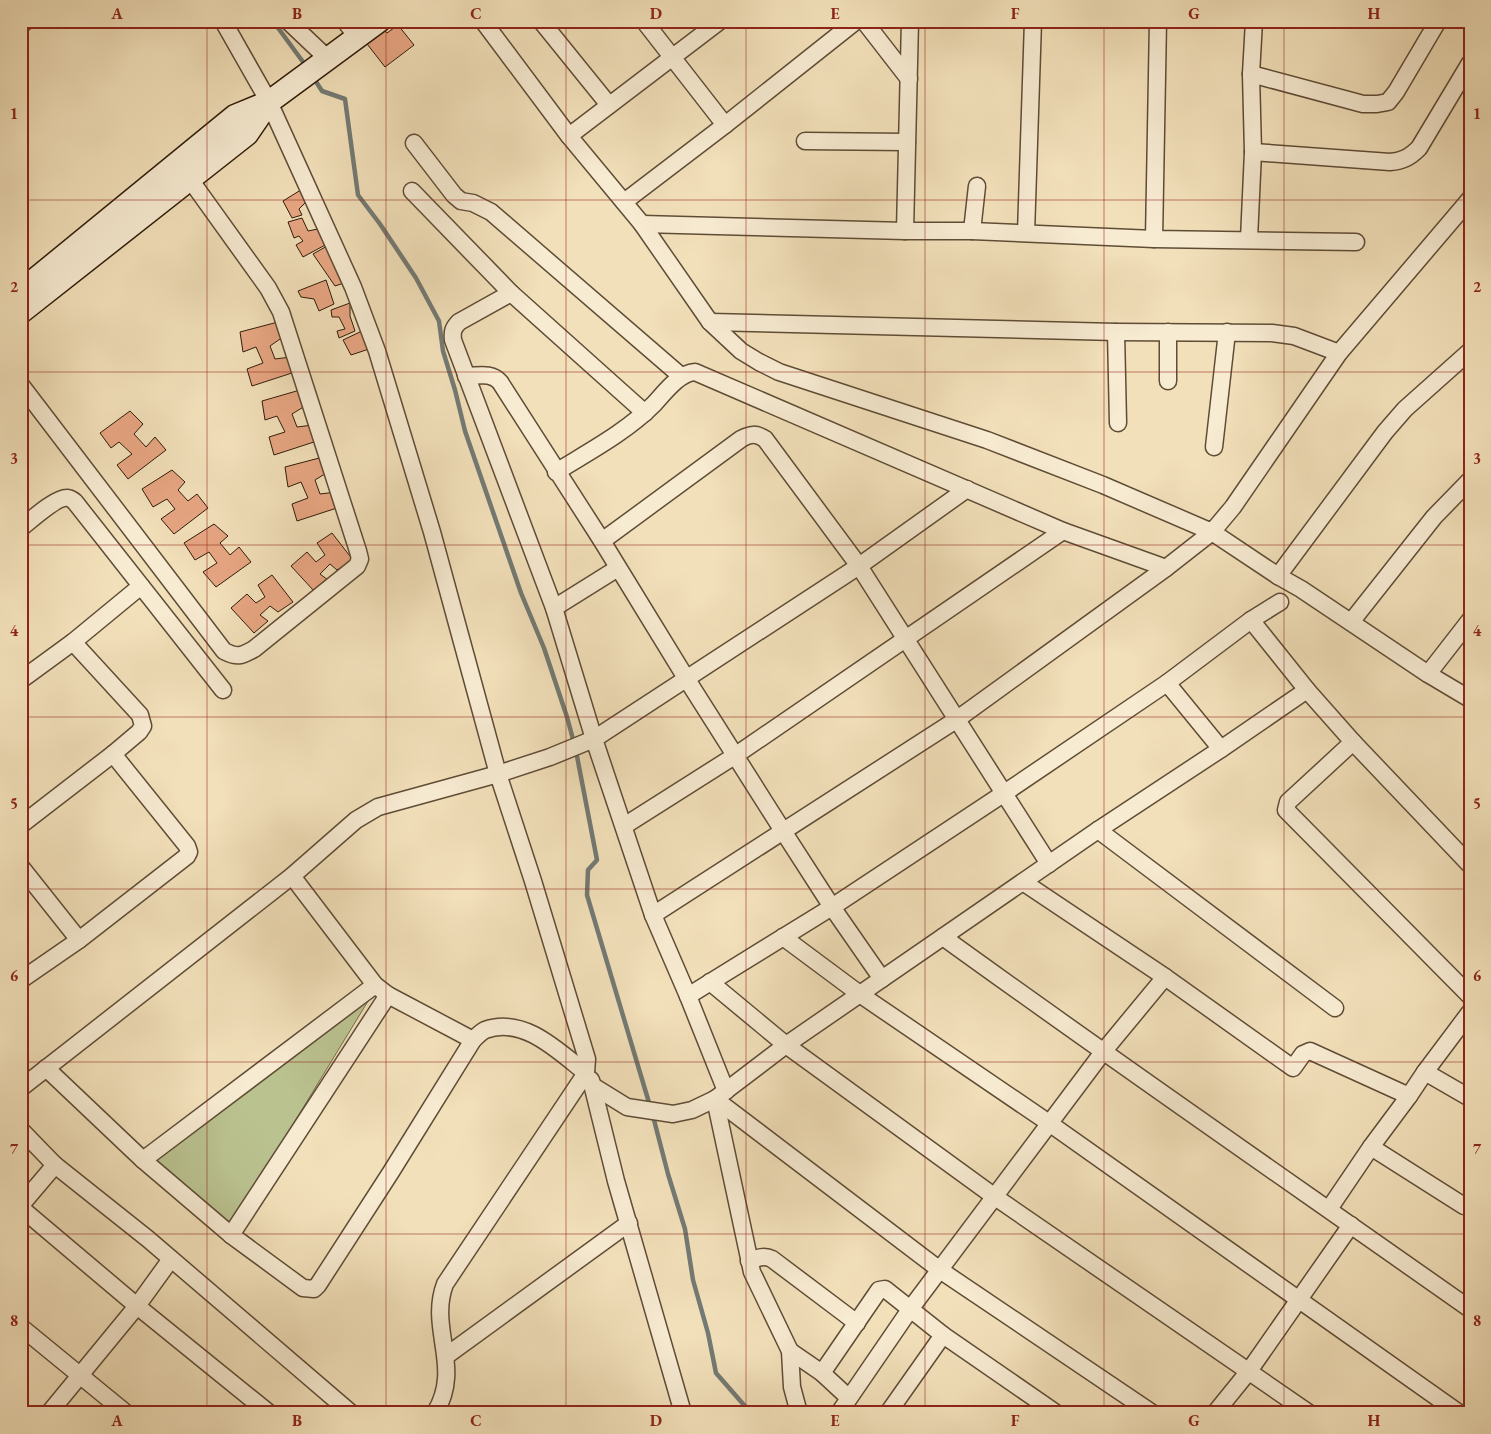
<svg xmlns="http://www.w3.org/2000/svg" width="1491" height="1434" font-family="'EB Garamond',serif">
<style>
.green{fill:#bac290;stroke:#746e4c}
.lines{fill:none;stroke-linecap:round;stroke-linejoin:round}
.stream{stroke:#737a74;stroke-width:4.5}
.building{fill:#e8a683;stroke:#2e1b09}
.street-casing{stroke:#5f4c35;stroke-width:19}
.secondary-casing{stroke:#2e1b09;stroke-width:25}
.street{stroke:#f7ebd2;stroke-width:16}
.secondary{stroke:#f7ebd2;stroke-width:22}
.grid{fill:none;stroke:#8f2418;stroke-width:1;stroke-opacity:0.55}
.neatline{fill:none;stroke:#8f2418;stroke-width:2}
.grid-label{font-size:16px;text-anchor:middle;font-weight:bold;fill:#8f2418}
</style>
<rect width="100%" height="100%" fill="#f2e0ba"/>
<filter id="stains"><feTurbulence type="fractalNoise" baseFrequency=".004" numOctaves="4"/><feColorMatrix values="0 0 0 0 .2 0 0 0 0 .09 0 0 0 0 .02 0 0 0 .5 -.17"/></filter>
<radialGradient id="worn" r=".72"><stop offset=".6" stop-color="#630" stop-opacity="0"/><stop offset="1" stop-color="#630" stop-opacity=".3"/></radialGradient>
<!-- green -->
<path class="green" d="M373,993L231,1226L153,1160Z"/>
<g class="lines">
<!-- stream -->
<g class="stream">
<path d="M273,21L306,66"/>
<path d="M313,77L322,91L345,99L358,195L380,224L416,278L439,321L443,351L455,390L465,431L521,593L544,648L567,717L574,743"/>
<path d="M576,751L597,860L588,870L587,895L650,1106"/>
<path d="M653,1116L668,1174L685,1229L693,1280L708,1333L716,1373L751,1413"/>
</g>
</g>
<!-- building -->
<g class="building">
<path d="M398,25L414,45L385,67L364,40L381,26L387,33Z"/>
<path d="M304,188L310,198L299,209L302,215L292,218L283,201Z"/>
<path d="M302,218L308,231L318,229L327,244L303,257L296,245L303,241L299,236L294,238L288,222Z"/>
<path d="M327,246L347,282L335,286L313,254Z"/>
<path d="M326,280L334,304L319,311L314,299L301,297L298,291Z"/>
<path d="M350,303V316L355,331L339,338L337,331L345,329L339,317H332L331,310Z"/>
<path d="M278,322L283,337L270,346L275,359L291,357L295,372L252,386L247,369L263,363L256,347L243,352L240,332Z"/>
<path d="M362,331L369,349L351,355L343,340Z"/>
<path d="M300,390L305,406L292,414L297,427L313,425L317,441L274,455L269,437L285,432L277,416L265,420L262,401Z"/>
<path d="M130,411L143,424L134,434L146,447L155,437L166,450L128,479L117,465L132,454L119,442L111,448L100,433Z"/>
<path d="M323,457L328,472L315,480L320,494L336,492L340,507L297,521L292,504L308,498L301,482L288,487L285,467Z"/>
<path d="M172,470L185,482L178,490L188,501L197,494L208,508L174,534L161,519L175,509L167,499L153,507L142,489Z"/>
<path d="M214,524L228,536L220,543L230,555L239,547L251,562L216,587L203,572L217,563L209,552L195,560L184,543Z"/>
<path d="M332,533L353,560L337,570L330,564L320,574L328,580L314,591L291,566L307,552L316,562L325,555L317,543Z"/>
<path d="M272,575L293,602L278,612L270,606L260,615L268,621L254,633L231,608L247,594L256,603L265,597L258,585Z"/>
</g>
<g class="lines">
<defs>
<g id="street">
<path d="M223,21L269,102L353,287L377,351L432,532L498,774L533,881L587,1059L586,1073L445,1284C428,1329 463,1367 435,1413"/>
<path d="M288,21L327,58"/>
<path d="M345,21L356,36"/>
<path d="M483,21L569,136L642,224L710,322L741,351L759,362L779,372L987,440L1103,485L1212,532L1233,507L1339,353L1470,199"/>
<path d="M541,21L609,105"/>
<path d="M644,21L725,125"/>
<path d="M864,21L909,79"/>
<path d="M21,25L26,21"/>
<path d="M1251,74L1363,104H1377L1388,102L1396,92L1438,21"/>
<path d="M569,136L720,21"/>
<path d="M805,141L907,142"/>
<path d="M414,143L454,195L461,201L473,203L491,212L681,376"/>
<path d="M1253,152L1390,162C1403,161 1410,157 1419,148L1470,63"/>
<path d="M412,191L511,293L645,413"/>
<path d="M624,202L725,125L856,21"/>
<path d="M642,224L905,231H972L1154,239L1356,242"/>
<path d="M905,231L910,21"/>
<path d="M972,231L977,186"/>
<path d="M1026,233L1033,21"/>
<path d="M1154,239L1158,21"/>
<path d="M1249,239L1253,152L1251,74L1254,21"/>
<path d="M511,293L459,322C453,328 452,332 453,340L554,608L594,739L653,915L688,996L726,1091"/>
<path d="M710,322L1116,332L1272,333L1294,336L1339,353"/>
<path d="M1116,332L1118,423"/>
<path d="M466,376C479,376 491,372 500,382L602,541L686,678L783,831L832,907L882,979"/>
<path d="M1168,381V332"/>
<path d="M21,385L224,651C238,658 241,656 254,649L357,566L360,559L358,551L281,312L268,288L184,171"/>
<path d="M1214,447L1227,332"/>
<path d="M556,472C590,451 626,432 654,404C665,392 679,373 695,372L1063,531L1166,568"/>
<path d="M21,528C30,521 57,496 68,498C70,498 74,501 75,502L223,690"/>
<path d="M602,541L741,439C750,434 756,433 765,439L859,566L1049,864"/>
<path d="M1278,576L1385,432L1405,409L1470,351"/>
<path d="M554,608L618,568"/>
<path d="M1251,620L1307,690"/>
<path d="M1351,622L1434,517L1470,480"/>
<path d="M1428,674L1470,620"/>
<path d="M21,680L73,642L141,586"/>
<path d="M1167,683L1221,749"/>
<path d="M1353,742L1288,802L1286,810L1470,996"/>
<path d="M21,825L113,754L139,732L143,726L140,715L73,642"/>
<path d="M624,826L736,755L1063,531"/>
<path d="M1098,830L1335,1008"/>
<path d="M21,867L79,940L187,856L189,852L187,846L113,754"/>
<path d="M292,876L375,985L388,995L473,1040"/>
<path d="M1023,882L1165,977L1293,1068L1303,1054L1310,1051L1409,1096L1425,1072L1470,1098"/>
<path d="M653,915L956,720L1166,568L1212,532L1278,576L1301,589L1428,674L1470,699"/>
<path d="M783,937L861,995L1049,1123L1459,1413"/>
<path d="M943,937C1117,1063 1294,1185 1470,1309"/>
<path d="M21,980L79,940"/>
<path d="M710,982L786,1045L995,1197L1309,1413"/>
<path d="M688,996L832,907L1003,794L1167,683L1251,620L1280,602"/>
<path d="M46,1068L143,1160L375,985"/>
<path d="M1425,1072L1470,1012"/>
<path d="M591,1080L616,1181L683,1413"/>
<path d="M593,1086L627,1107L673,1114L692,1110L715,1099L786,1045L1098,830L1221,749L1307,690L1353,742L1470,865"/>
<path d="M21,1088L292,876L356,820L378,807L498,774L550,757L594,739L859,566L967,489"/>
<path d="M715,1099L940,1270L1152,1413"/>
<path d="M715,1099L752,1272L790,1351L792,1387L799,1413"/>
<path d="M21,1130L55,1165L148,1239L351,1413"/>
<path d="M1371,1147L1464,1206L1470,1207"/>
<path d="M143,1160L231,1235L303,1288L314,1289L318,1285L391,1172L473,1040C477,1036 481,1032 485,1030C524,1016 558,1051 586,1073"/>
<path d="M21,1205L55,1165"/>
<path d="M21,1208L137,1306L269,1413"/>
<path d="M1329,1209L1371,1147L1409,1096"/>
<path d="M231,1235L388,995"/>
<path d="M749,1261C757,1258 764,1255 772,1259L857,1323"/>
<path d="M21,1327L126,1413"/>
<path d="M790,1351L822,1373L849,1398"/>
<path d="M446,1356L629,1223"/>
<path d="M822,1373L879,1290L885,1289L943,1335"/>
<path d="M49,1413L137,1306L171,1259"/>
<path d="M839,1413L911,1308L1103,1052L1165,977"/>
<path d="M888,1413L943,1335L1056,1413"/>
<path d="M1215,1413L1249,1371L1351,1225"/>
</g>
<g id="secondary">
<path d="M21,291L235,116L269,102L379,21"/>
<path d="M21,312L247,134L269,102"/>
</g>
</defs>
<!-- street casing -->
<use href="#street" class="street-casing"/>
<!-- secondary casing -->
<use href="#secondary" class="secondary-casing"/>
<!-- street -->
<use href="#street" class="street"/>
<!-- secondary -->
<use href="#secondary" class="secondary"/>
</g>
<!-- grid -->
<path class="grid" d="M207,21V1413M386,21V1413M566,21V1413M746,21V1413M925,21V1413M1104,21V1413M1284,21V1413M21,200H1470M21,372H1470M21,545H1470M21,717H1470M21,889H1470M21,1062H1470M21,1234H1470"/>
<!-- margin -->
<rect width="1491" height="1434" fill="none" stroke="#f2e0ba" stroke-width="55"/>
<rect x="28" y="28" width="1436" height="1378" class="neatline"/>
<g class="grid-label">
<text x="117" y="19">A</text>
<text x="297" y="19">B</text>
<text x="476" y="19">C</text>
<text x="656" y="19">D</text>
<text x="835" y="19">E</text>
<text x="1015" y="19">F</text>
<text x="1194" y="19">G</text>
<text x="1374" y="19">H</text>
<text x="14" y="119">1</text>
<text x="1477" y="119">1</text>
<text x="14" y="292">2</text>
<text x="1477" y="292">2</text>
<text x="14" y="464">3</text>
<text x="1477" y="464">3</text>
<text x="14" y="636">4</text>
<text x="1477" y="636">4</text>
<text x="14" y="809">5</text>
<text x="1477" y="809">5</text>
<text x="14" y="981">6</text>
<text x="1477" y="981">6</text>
<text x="14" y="1154">7</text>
<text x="1477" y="1154">7</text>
<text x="14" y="1326">8</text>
<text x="1477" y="1326">8</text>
<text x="117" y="1426">A</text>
<text x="297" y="1426">B</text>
<text x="476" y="1426">C</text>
<text x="656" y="1426">D</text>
<text x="835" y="1426">E</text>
<text x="1015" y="1426">F</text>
<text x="1194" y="1426">G</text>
<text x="1374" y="1426">H</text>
</g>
<rect width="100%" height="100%" filter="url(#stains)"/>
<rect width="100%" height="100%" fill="url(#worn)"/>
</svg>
